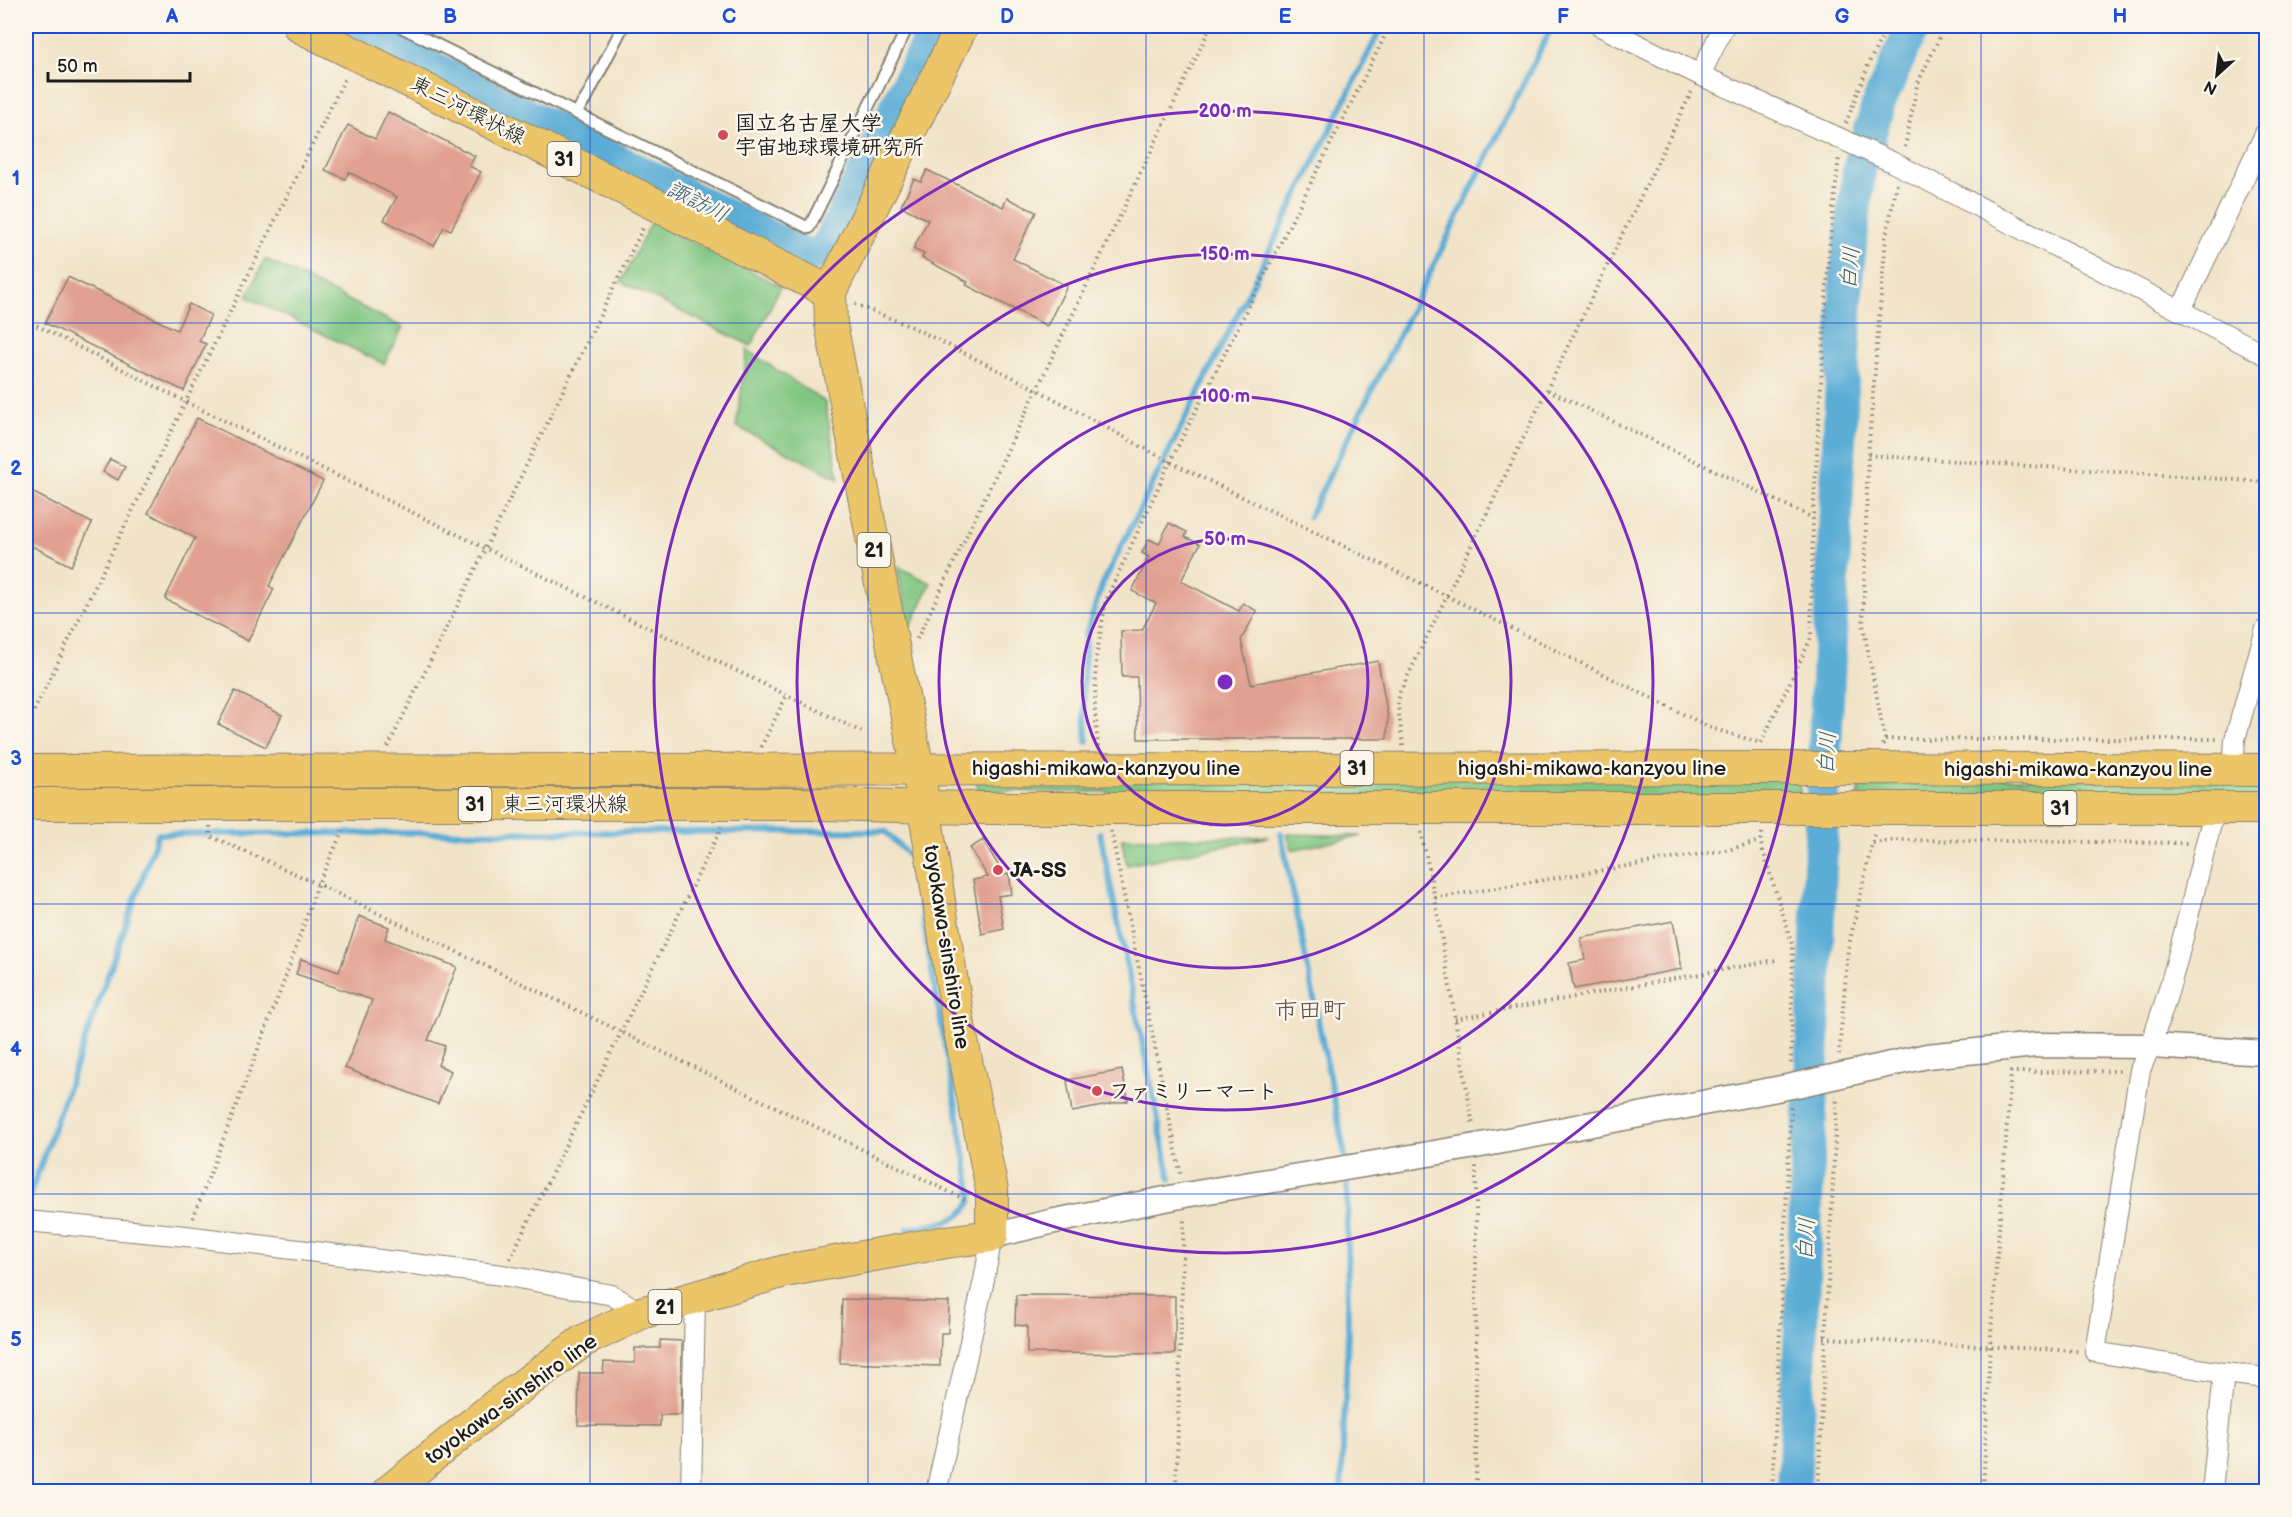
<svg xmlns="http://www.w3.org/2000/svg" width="2292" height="1517" font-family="'Balsamiq Sans','Klee One',sans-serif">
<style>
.green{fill:#80c681;stroke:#4e714e;stroke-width:1.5}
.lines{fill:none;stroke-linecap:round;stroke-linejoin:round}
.stream{stroke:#5badd6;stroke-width:6}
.river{stroke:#5badd6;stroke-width:34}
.building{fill:#e1a091}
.service-casing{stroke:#868072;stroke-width:14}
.minor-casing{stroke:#868072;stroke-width:22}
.tertiary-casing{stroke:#868072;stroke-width:27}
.primary-casing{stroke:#868072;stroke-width:34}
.path{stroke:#868072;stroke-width:4;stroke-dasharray:1.5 4.5;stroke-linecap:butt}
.service{stroke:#fff;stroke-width:10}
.minor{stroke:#fff;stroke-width:20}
.tertiary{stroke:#fff;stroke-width:24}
.primary{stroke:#edc569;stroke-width:32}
.grid{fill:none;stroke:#1d4ed8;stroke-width:1.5;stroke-opacity:0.55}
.ring{fill:none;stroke:#7b2cbf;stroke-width:3}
.poi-dot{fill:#d1495b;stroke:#fbf7ec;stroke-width:2}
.labels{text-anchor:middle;stroke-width:5;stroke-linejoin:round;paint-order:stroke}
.shield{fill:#fbf7ec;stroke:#5f5e5a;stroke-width:1.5}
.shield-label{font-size:20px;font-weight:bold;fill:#1c1c1c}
.street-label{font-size:21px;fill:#1c1c1c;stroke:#fbf7ec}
.poi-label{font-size:21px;font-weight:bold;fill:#1c1c1c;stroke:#fbf7ec;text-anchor:start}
.water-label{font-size:22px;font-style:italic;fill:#385d70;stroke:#fbf7ec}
.quarter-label{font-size:24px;fill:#614a45;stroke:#fbf7ec}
.centre{fill:#7b2cbf;stroke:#fbf7ec;stroke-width:3}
.ring-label{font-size:18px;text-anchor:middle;font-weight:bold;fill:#7b2cbf;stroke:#fbf7ec;stroke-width:5;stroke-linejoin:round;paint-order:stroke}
.neatline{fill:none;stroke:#1d4ed8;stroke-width:2}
.grid-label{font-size:20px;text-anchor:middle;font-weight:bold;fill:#1d4ed8}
</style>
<rect width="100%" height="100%" fill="#fbf7ec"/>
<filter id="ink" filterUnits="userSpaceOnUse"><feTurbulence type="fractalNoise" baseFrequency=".0167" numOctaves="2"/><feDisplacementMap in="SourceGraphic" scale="12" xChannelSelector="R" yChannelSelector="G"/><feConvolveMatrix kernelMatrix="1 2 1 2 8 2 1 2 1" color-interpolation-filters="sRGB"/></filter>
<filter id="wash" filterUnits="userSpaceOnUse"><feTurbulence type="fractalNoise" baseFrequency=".008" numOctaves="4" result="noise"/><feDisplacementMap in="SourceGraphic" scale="24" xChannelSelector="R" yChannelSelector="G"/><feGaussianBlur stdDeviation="1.35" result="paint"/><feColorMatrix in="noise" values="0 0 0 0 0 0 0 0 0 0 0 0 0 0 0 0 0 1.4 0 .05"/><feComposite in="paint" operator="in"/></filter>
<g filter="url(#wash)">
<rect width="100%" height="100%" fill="#f1e3c7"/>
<!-- green -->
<g class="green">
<path d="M651,222L781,286L751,346L621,282Z"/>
<path d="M265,259L403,327L384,364L247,297Z"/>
<path d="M747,350L825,402L839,479L736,426Z"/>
<path d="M897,566L931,583L909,630Z"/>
<path d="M976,774L1800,777V799L978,791Z"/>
<path d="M1860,776L2266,781V801L1858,799Z"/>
<path d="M1287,834L1362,836L1292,850Z"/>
<path d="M1269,837L1127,865L1121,838Z"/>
</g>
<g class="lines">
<!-- stream -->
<g class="stream">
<path d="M1309,517L1552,26"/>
<path d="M1087,742L1083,686L1086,634L1103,583L1382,26"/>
<path d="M1100,833L1170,1179"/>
<path d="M1281,833L1346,1161"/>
<path d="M26,1206L158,834L885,831L912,859L972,1196C966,1225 931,1224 907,1229"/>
<path d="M1341,1492L1348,1332L1347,1174"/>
</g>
<!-- river -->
<g class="river">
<path d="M350,26L801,253C814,257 822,253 830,242L936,26"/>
<path d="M1794,1492L1827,700L1847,271L1859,171L1879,102L1913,26"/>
</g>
</g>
<g id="blocks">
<!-- building -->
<g class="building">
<path d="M388,112L475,156L469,166L481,172L451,230L444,227L434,246L384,220L397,197L349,172L345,179L325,170L348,125L375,139Z"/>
<path d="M927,170L1003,207L1007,198L1036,212L1013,259L1067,286L1047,326L966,285L968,282L922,258L924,254L913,249L928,220L901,206L914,179L921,182Z"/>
<path d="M68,277L177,330L189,304L211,315L199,341L206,344L184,391L45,323Z"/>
<path d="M197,418L323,481L269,586L274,589L248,641L165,599L195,538L148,513Z"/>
<path d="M110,459L125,467L118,480L103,472Z"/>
<path d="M26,489L92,523L71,566L26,543Z"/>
<path d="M1169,523L1187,532L1185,537L1200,544L1181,581L1239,611L1243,603L1257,611L1241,640L1251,684L1378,661L1388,717L1387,739H1138L1137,677H1122L1121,631L1142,630L1156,603L1132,591L1149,557L1142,553L1149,539L1159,544Z"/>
<path d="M235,691L282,715L266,747L218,724Z"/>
<path d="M983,840L1004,875L1009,874L1012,894L998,896L1004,929L982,934L973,880L988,877L970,848Z"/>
<path d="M359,916L389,927L385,939L457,967L428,1040L445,1046L438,1065L451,1071L438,1104L345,1068L372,1000L296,974L301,959L339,972Z"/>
<path d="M1673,921L1682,969L1574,989L1569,963L1585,960L1581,938Z"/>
<path d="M1122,1070L1128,1101L1072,1112L1067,1080Z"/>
<path d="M1016,1295L1175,1296V1354L1027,1353V1326L1015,1325Z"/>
<path d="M842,1299L949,1302L948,1333H941L940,1366L840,1363Z"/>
<path d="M660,1340L682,1341L681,1415H660V1426L578,1425L579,1373H603L604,1362L635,1363V1348H660Z"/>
</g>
</g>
</g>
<g filter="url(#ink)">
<use href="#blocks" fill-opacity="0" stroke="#868072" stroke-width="1.5"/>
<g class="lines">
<defs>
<g id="service">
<path d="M399,26L809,228L908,26"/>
<path d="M576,113L587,97L623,26"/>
</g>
<g id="minor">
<path d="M1600,26L1700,75L1892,162L2266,355"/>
<path d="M1700,75L1724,26"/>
<path d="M2181,310L2266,132"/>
<path d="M2233,770L2235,739L2266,629"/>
<path d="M2215,809C2191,896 2176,988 2140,1070L2095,1352L2224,1373L2266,1378"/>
<path d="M26,1221L186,1236L502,1275L612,1295L641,1313"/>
<path d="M691,1492L695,1298"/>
<path d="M936,1492L984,1280L992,1236"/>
<path d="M2212,1492L2224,1373"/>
</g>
<path id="tertiary" d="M992,1236L1050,1222L1185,1195L1476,1146L1792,1086L1927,1056L2036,1045L2151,1046L2266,1053"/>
<g id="primary">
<path d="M299,26L830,292"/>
<path d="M26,771L1856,768L2266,770"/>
<path d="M26,804H823L971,808H2266"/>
<path d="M388,1492L496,1405L583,1341L641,1313L785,1271L946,1242L992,1236V1190L959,1026L918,769L896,662L831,324L830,292L962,26"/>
</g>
</defs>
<!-- service casing -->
<use href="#service" class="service-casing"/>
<!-- minor casing -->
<use href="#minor" class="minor-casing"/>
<!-- tertiary casing -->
<use href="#tertiary" class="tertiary-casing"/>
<!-- primary casing -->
<use href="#primary" class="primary-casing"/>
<!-- path -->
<g class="path">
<path d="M2257,26L2266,30"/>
<path d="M1846,123L1869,63L1887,26"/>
<path d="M1905,147L1917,85L1945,26"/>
<path d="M855,304L912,327L1036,389L1170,462L1447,596L1711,728L1761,743L1811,638L1813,518L1829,251L1839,156"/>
<path d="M26,320L184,401L864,733"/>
<path d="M1548,390L1813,518"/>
<path d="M1868,455L2266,482"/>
<path d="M917,639L1211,26"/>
<path d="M26,727L346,76"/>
<path d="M1885,739H2217"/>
<path d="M1883,745L1885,739L1863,625L1868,455L1886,236L1897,184"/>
<path d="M1403,746L1398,706L1400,692L1693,89"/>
<path d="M388,747L644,226"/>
<path d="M761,747L787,695"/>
<path d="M1098,747L1095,712L1096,658L1106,600L1170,462L1390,26"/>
<path d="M210,826V836L318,884L968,1201"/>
<path d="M1111,831L1181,1176"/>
<path d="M1421,832L1435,898L1473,1126"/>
<path d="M1762,833L1760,841L1793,947L1791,1067"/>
<path d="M1873,843L1899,840L2187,843"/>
<path d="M1435,898L1731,849L1760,841"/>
<path d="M1455,1019L1776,960"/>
<path d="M1839,1055L1848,949L1874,835"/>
<path d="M193,1218L283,984L318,884L344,828"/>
<path d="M510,1259L722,826"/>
<path d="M26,1284L32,1238"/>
<path d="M1824,1338L2078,1351"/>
<path d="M1176,1492L1184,1216"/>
<path d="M1476,1492V1166"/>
<path d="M1772,1492L1791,1107"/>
<path d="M1818,1492L1837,1096"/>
<path d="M1983,1492L1990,1347L2011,1072L2124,1071"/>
</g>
<!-- service -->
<use href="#service" class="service"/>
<!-- minor -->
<use href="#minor" class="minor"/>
<!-- tertiary -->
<use href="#tertiary" class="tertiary"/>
<!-- primary -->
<use href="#primary" class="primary"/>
</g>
</g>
<!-- grid -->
<path class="grid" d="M311,26V1492M590,26V1492M868,26V1492M1146,26V1492M1424,26V1492M1702,26V1492M1981,26V1492M26,323H2266M26,613H2266M26,904H2266M26,1194H2266"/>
<!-- distance rings -->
<g class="ring">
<circle cx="1225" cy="682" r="143"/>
<circle cx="1225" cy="682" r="286"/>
<circle cx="1225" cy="682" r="428"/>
<circle cx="1225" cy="682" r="571"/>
</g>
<!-- markers -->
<g class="poi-dot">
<circle cx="723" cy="135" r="6"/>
<circle cx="998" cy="870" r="6"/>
<circle cx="1097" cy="1091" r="6"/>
</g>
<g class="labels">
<!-- shield labels -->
<g class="shield">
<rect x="547.5" y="142" width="33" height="34" rx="4.5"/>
<rect x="857.5" y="533" width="33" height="34" rx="4.5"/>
<rect x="1340.5" y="751" width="33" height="34" rx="4.5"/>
<rect x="458.5" y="787" width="33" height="34" rx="4.5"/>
<rect x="2043.5" y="791" width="33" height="34" rx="4.5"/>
<rect x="648.5" y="1290" width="33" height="34" rx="4.5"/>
</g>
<g class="shield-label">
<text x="564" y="166">31</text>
<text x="874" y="557">21</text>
<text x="1357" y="775">31</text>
<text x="475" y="811">31</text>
<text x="2060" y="815">31</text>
<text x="665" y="1314">21</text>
</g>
<!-- street labels -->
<g class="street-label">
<text transform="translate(468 110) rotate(27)" y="7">東三河環状線</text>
<text x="1106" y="775">higashi-mikawa-kanzyou line</text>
<text x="1592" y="775">higashi-mikawa-kanzyou line</text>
<text x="2078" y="776">higashi-mikawa-kanzyou line</text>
<text x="565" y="811">東三河環状線</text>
<text transform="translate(947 947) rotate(81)" y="7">toyokawa-sinshiro line</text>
<text transform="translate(511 1399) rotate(-36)" y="7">toyokawa-sinshiro line</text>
</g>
<!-- poi labels -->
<g class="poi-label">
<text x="735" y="130">国立名古屋大学<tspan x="735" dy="24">宇宙地球環境研究所</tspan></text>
<text x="1010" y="877">JA-SS</text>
<text x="1109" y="1098">ファミリーマート</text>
</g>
<!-- water labels -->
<g class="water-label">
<text transform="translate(698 201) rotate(27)" y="8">諏訪川</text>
<text transform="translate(1849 268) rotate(-85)" y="8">白川</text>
<text transform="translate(1826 753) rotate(-87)" y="8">白川</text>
<text transform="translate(1805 1239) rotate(-87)" y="8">白川</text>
</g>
<!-- quarter labels -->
<g class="quarter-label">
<text x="1310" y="1018">市田町</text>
</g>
</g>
<circle cx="1225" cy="682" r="9" class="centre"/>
<g class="ring-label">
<text x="1225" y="117">200 m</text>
<text x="1225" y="260">150 m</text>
<text x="1225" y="402">100 m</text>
<text x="1225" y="545">50 m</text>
</g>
<!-- margin -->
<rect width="2292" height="1517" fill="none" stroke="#fbf7ec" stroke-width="66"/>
<!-- north arrow -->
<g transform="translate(2217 75) rotate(207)" stroke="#fbf7ec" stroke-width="4.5" paint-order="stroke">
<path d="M0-4.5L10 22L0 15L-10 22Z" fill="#1c1c1c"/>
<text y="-9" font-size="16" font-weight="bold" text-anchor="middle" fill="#1c1c1c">N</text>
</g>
<!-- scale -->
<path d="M48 72v9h142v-9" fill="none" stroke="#1c1c1c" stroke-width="3"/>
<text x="57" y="72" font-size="18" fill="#1c1c1c" stroke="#fbf7ec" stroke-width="4.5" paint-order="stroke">50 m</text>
<rect x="33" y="33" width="2226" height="1451" class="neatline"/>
<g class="grid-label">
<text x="172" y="23">A</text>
<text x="450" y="23">B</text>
<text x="729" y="23">C</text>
<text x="1007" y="23">D</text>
<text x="1285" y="23">E</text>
<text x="1563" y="23">F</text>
<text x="1842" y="23">G</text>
<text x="2120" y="23">H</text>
<text x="16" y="185">1</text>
<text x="16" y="475">2</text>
<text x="16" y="765">3</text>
<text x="16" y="1056">4</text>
<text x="16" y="1346">5</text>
</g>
</svg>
